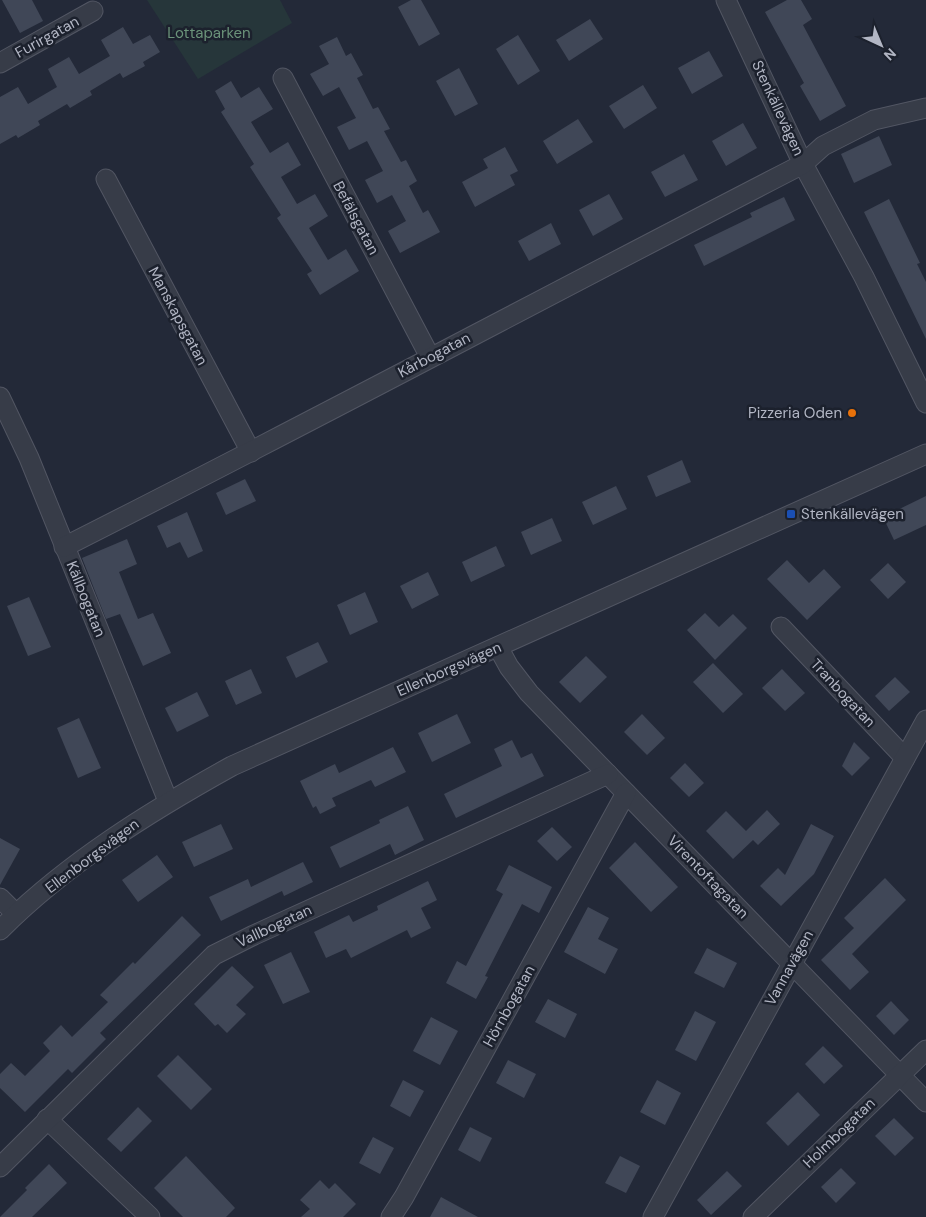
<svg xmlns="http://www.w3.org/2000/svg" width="926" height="1217" font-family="'DM Sans',sans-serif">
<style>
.green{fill:#26363a}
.building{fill:#404757}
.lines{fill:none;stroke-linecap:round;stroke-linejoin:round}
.minor-casing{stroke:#525663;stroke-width:21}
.minor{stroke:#373c48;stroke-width:19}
.food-dot{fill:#e8710a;stroke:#1c212d;stroke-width:2}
.transit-dot{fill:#1a4fb4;stroke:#1c212d;stroke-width:2}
.labels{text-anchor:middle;stroke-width:5;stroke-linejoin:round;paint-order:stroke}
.park-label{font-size:15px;fill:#6b937a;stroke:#1c212d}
.street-label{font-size:15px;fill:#b2b6c4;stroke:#1c212d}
.poi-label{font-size:15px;fill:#b2b6c4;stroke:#1c212d;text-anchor:end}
</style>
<rect width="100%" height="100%" fill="#232938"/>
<!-- green -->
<path class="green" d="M147,0H280L292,23L198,79Z"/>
<!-- building -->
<g class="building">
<path d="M2,0H32L43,21L20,33Z"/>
<path d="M411,0H421L440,34L419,46L398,7Z"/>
<path d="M787,0H801L812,19L803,25L846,106L820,121L800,86L804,83L765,12Z"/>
<path d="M590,19L603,39L569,61L556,40Z"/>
<path d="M123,27L133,44L150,35L160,52L143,62L145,66L123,78L120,73L90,91L92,95L70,108L67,104L38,121L40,125L18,138L16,135L0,144V97L18,87L28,104L57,87L48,69L69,57L79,74L110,56L101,40Z"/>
<path d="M518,35L540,71L518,85L496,49Z"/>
<path d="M337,37L346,56L351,53L363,75L357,78L373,109L378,107L390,129L384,131L401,162L406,160L417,181L409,186L423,213L428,210L440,232L400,253L388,231L406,221L392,195L377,203L365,180L383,171L367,141L349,150L337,127L356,118L339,87L323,96L310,74L329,64L319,46Z"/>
<path d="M709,51L723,76L692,94L678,68Z"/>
<path d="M459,68L478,104L455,116L436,81Z"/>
<path d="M231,81L241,98L259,87L273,109L251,122L270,153L288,142L301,165L281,177L297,204L315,194L328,216L309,228L328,260L346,249L359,271L320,295L307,274L312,271L277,218L281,215L250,167L254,164L221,112L225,109L215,91Z"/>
<path d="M643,85L657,108L624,129L609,106Z"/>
<path d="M578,119L593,142L557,164L543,141Z"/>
<path d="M743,123L757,148L726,166L712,141Z"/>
<path d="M879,136L892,165L854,183L841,154Z"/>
<path d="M505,147L518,171L510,175L515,185L475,207L462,182L488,168L483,159Z"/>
<path d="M684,154L698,180L665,197L651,172Z"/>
<path d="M609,194L623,219L593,236L579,210Z"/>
<path d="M784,197L795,220L704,266L694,245L752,217L750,213Z"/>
<path d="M889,199L920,263L917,264L926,282V339L864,212Z"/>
<path d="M551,223L561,244L529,261L518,241Z"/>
<path d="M682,460L691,482L656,497L647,476Z"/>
<path d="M245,479L256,501L226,515L216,493Z"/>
<path d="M616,486L627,509L593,525L582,502Z"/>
<path d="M926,496V525L894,540L883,517Z"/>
<path d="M187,512L203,551L188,558L180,542L167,548L157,526Z"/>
<path d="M552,518L562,541L531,555L521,532Z"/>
<path d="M127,539L137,564L119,572L138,619L153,613L171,653L143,666L120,614L106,619L82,558Z"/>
<path d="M496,546L505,566L471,582L462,562Z"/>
<path d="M787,560L809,583L824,569L841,587L807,620L767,579Z"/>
<path d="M888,563L906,582L888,599L870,580Z"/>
<path d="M428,572L439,595L412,609L400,586Z"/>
<path d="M365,592L378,622L350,635L337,605Z"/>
<path d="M29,597L51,647L28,656L7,606Z"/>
<path d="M705,613L719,627L733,614L747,628L715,660L687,630Z"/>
<path d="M318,642L328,662L296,678L286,657Z"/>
<path d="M586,656L607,677L580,703L559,682Z"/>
<path d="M713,663L743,694L723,713L693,682Z"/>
<path d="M251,669L262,693L236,705L225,681Z"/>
<path d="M782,669L805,693L785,711L762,688Z"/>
<path d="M895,677L910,692L889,711L875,696Z"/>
<path d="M197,692L209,716L177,732L165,708Z"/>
<path d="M457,714L471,743L432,762L418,733Z"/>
<path d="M642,714L665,738L647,755L624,732Z"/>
<path d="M79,718L101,768L78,778L57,728Z"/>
<path d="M512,740L521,758L532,753L544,776L456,818L444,794L502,766L494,749Z"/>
<path d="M854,742L870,758L852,776L842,766Z"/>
<path d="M393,747L406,772L375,787L371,780L332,798L336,806L320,814L316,806L313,808L300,781L335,764L339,773Z"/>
<path d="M685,763L704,783L689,797L670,778Z"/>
<path d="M408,806L424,840L395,855L390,844L340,868L330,847L380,823L379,820Z"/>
<path d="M767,810L780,824L758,845L753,840L733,859L706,831L726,811L746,831Z"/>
<path d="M221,824L233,849L194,867L182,842Z"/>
<path d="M811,824L834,836L814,874L781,906L760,886L778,868L785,875Z"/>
<path d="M552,827L572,847L557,861L537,841Z"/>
<path d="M0,838L20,849L0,885Z"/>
<path d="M635,842L678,887L651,912L609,868Z"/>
<path d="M157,855L173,877L138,902L122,880Z"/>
<path d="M303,862L313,882L284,896L282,891L221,921L209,897L248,879L251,887Z"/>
<path d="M509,865L552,887L539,913L522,904L485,976L488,977L476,999L446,983L457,961L466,966L503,894L496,890Z"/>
<path d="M885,878L906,900L852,954L869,972L850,990L821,960L854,928L844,918Z"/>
<path d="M428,881L437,900L421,908L431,928L411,938L407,930L351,958L346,949L326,958L314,932L349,915L353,922L378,910L377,906Z"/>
<path d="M588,907L609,918L598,939L618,949L605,974L564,952Z"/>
<path d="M182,916L201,935L100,1033L106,1039L72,1073L68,1069L25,1112L0,1088V1074L11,1063L25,1076L50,1051L43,1043L61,1025L72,1037L108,1002L100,995L133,962L135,964Z"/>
<path d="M707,948L737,963L724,988L694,973Z"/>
<path d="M291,952L310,992L283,1004L264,965Z"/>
<path d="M232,966L254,987L236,1005L246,1014L227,1033L218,1024L215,1026L194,1004Z"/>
<path d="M548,999L577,1014L565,1038L535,1022Z"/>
<path d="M891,1001L909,1020L894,1035L876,1016Z"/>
<path d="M695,1011L716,1022L696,1061L675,1050Z"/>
<path d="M431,1017L458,1031L440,1065L413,1051Z"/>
<path d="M823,1046L843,1066L824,1084L805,1064Z"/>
<path d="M178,1055L212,1089L191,1110L157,1076Z"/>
<path d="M508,1060L536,1074L524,1098L496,1083Z"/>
<path d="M403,1080L424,1091L410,1117L390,1106Z"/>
<path d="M657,1080L681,1093L665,1125L640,1112Z"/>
<path d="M798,1092L820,1115L788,1146L766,1123Z"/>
<path d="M138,1107L152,1121L121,1152L107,1139Z"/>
<path d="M894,1118L914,1138L895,1156L875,1136Z"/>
<path d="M470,1127L492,1138L480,1162L458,1150Z"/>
<path d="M373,1137L394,1148L380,1174L359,1163Z"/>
<path d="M186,1156L235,1208L226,1217H183L154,1188Z"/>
<path d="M620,1156L640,1166L626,1193L605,1183Z"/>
<path d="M49,1164L67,1183L32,1217H0L27,1190L25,1188Z"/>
<path d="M841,1168L856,1183L836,1203L821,1187Z"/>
<path d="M727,1171L742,1186L711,1215L697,1200Z"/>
<path d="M320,1180L329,1189L335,1183L356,1204L343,1217H301L310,1209L300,1200Z"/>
<path d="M441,1197L478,1217H430Z"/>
</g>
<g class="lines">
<defs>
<g id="minor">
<path d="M726,0L803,164L864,277L926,403"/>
<path d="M0,63L93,11"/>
<path d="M283,78L430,357"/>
<path d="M106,179L251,452"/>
<path d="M0,397L29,458L168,801"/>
<path d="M64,547C312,422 556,291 803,164L823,146L874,120L926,108"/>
<path d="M781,627L905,758"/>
<path d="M498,647L509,667L529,693L926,1102"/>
<path d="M0,898L16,914"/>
<path d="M0,930C67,863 149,812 232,766L926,454"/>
<path d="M47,1119L150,1217"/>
<path d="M0,1167L214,955L254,935L608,774"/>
<path d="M391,1217L404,1197L626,793"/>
<path d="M653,1217L926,720"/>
<path d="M753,1217L926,1050"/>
</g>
</defs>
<!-- minor casing -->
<use href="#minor" class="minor-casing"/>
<!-- minor -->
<use href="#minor" class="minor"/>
</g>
<!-- markers -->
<circle class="food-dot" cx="852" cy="413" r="5"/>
<rect class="transit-dot" x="786" y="509" width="10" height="10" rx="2.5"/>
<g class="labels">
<!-- park labels -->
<g class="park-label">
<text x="209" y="38">Lottaparken</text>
</g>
<!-- street labels -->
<g class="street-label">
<text transform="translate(47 37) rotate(-29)" y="5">Furirgatan</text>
<text transform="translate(778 108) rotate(65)" y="5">Stenkällevägen</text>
<text transform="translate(356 218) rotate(62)" y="5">Befälsgatan</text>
<text transform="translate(178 316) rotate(62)" y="5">Manskapsgatan</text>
<text transform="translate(434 355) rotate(-28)" y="5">Kårbogatan</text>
<text transform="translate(86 599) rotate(68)" y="5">Källbogatan</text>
<text transform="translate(449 669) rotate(-24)" y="5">Ellenborgsvägen</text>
<text transform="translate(843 693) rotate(47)" y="5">Tranbogatan</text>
<text transform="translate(92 856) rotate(-37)" y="5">Ellenborgsvägen</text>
<text transform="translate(708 877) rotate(46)" y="5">Virentoftagatan</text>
<text transform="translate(274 926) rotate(-25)" y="5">Vallbogatan</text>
<text transform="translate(789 968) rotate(-61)" y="5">Vannavägen</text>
<text transform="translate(509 1006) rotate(-61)" y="5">Hörnbogatan</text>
<text transform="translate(839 1133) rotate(-44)" y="5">Holmbogatan</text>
</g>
<!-- poi labels -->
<g class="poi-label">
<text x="842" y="418">Pizzeria Oden</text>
<text x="801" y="519" text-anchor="start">Stenkällevägen</text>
</g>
</g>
<!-- north arrow -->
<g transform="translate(881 45) rotate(136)" stroke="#1c212d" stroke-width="4" paint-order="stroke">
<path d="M0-4L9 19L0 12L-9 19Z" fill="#b2b6c4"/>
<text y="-8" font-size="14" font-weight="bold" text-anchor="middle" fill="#b2b6c4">N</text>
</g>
</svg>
